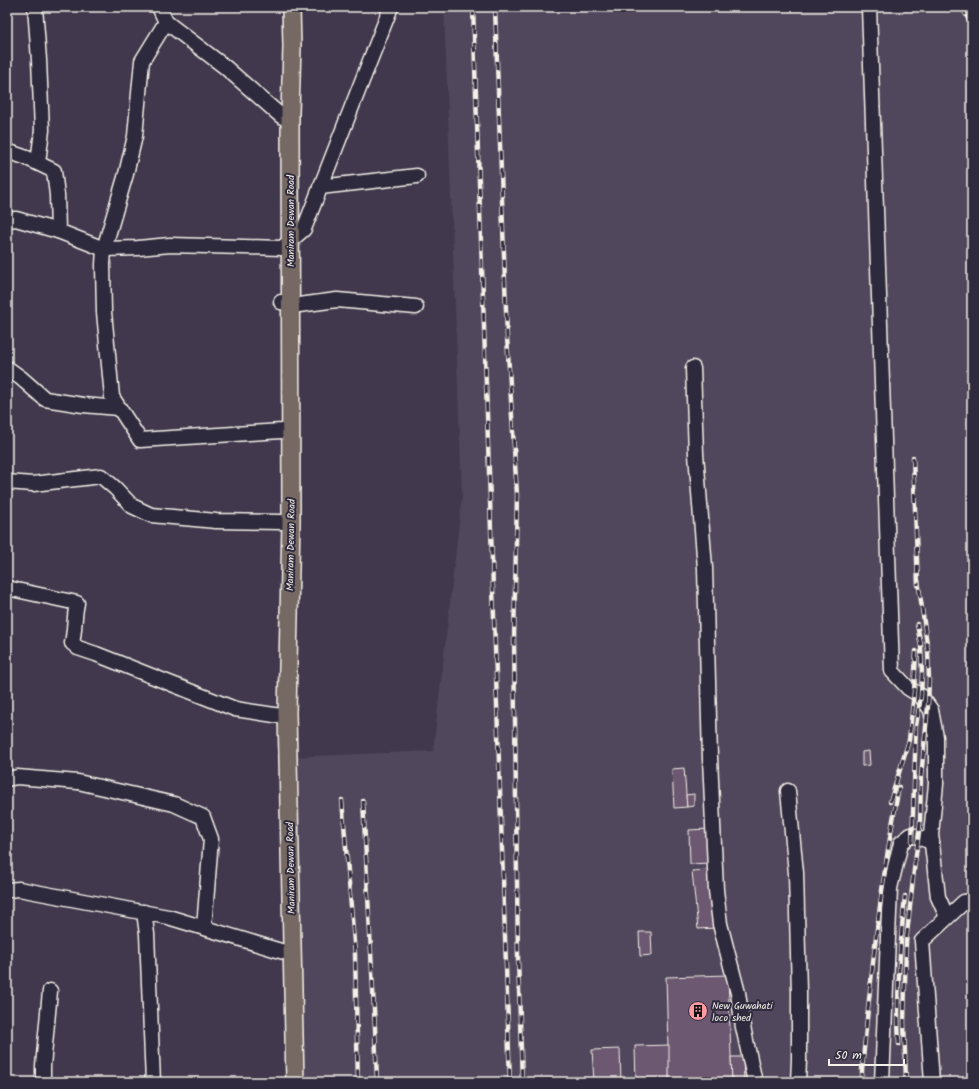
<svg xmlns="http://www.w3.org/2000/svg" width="979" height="1089" font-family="Kalam,sans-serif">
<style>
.built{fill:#51465b}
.building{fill:#6c5971;stroke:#f4f1e8}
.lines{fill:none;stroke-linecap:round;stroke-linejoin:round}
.minor-casing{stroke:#f4f1e8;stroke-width:17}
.major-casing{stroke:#f4f1e8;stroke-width:20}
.minor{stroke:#2f2a3d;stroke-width:14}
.major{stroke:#766964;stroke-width:17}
.rail-casing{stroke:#f4f1e8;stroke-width:4.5}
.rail{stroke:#2f2a3d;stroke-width:3;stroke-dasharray:9;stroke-linecap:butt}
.labels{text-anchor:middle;stroke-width:4;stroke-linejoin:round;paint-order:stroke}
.street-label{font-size:10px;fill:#f4f1e8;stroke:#2f2a3d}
.poi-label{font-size:10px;fill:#f4f1e8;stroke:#2f2a3d;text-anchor:start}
</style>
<rect width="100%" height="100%" fill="#41384d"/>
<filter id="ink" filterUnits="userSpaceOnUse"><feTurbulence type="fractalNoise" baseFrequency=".025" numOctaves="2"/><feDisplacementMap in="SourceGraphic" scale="8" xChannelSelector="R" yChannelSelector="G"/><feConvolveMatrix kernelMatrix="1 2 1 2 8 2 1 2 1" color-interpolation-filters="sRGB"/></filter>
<g filter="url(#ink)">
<!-- built -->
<path class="built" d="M444,7H972V887L968,888L972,1002V1082H305L288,757L433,751L462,496Z"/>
<!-- building -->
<g class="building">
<path d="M869,751L870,765L862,766V752Z"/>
<path d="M684,768L687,807L674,808L672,769Z"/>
<path d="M694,794V806L687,807L686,795Z"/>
<path d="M708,829L709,863L690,864L689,830Z"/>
<path d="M709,870L716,928L698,929L692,871Z"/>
<path d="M639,932H651L652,955L640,956Z"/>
<path d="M728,975L732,1082H669L666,977Z"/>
<path d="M669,1045V1082H636L635,1046Z"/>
<path d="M620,1049L621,1082H594L592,1050Z"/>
<path d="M731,1057H743L744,1082H732Z"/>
</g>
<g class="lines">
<defs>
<g id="minor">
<path d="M35,7L39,60L42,130L38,163"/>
<path d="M159,7L166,22L225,67L281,116L290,121"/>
<path d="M869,7L892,671L908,688L921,696L931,710L936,737V784L931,835L938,897L947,917"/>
<path d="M166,22L142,61L135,136L126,174L104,249L103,265L104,312L112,397L140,440L282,431L290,430"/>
<path d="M7,151L27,158L54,171L57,195L58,231"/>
<path d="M320,187L417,176"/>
<path d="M7,220L16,219L58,231L104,249L138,248L170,245L282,248L304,229L391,7"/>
<path d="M281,302L299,305L337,300L416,307"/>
<path d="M7,368L21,378L45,399L83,405L119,408"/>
<path d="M693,368L696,454L705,568L710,758L716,890L720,924L738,993L743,1027L755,1082"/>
<path d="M7,482L33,484L101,476L115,488L132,506L151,515L216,521L282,522"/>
<path d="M7,588L77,603C74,616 75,630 72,643L78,648L96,654L235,709L287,717"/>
<path d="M7,779L17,777L78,782L174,804L203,817L211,839L204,928"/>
<path d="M788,791L796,873L799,993V1060L798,1082"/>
<path d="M7,890L19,889L168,917L284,952L293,950"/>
<path d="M144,912L147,934L153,1082"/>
<path d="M43,1082V1066L50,991"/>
<path d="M882,1082L890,888L901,843L911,835L932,842"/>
<path d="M932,1082L922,941L964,902L972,901"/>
</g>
<path id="major" d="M291,7L292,46L290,114L291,521L287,713L295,1082"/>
</defs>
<!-- minor casing -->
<use href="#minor" class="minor-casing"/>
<!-- major casing -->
<use href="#major" class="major-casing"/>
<!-- minor -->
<use href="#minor" class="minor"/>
<!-- major -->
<use href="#major" class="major"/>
<defs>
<g id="rail">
<path d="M473,7L510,1082"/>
<path d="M495,7L507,337L517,495L514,639L518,958L522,1082"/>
<path d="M962,7L972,26"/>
<path d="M913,457L918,585"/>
<path d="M342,800L355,954L358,1082"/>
<path d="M363,801L375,1028L377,1082"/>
<path d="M890,802L909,740L914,692L916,651"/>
<path d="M912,843L916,726L921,696L922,674L921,646L917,624"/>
<path d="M899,1044C896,995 900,945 905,896"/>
<path d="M862,1082V1070C871,975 881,880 899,787"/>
<path d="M906,1082L904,1022L906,943L914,870L920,824L921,777L928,706L929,680L928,651L918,580"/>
</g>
</defs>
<!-- rail casing -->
<use href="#rail" class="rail-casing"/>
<!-- rail -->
<use href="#rail" class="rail"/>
</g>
</g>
<!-- icons -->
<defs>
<symbol id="building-disc" viewBox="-11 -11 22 22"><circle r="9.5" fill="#ff9aa2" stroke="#2f2a3d"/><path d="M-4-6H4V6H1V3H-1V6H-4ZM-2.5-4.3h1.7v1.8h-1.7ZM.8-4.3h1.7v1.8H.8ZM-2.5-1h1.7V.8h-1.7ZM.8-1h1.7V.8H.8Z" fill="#111"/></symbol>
</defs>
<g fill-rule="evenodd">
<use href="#building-disc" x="687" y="1000" width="22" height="22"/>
</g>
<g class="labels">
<!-- street labels -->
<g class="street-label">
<text transform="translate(290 221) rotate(-90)" y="4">Maniram Dewan Road</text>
<text transform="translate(290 545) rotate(-89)" y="4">Maniram Dewan Road</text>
<text transform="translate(290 868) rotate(-91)" y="4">Maniram Dewan Road</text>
</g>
<!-- poi labels -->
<g class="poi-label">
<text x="712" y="1009">New Guwahati<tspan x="712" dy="12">loco shed</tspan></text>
</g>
</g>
<!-- margin -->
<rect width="979" height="1089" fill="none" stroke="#2f2a3d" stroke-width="24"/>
<rect x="12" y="12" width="955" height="1065" fill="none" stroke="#f4f1e8" stroke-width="1.5" filter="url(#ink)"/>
<!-- scale -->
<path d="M829 1059v6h75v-6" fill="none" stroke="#f4f1e8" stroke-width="2"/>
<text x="835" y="1059" font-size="12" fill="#f4f1e8" stroke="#2f2a3d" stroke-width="3" paint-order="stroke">50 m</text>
</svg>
